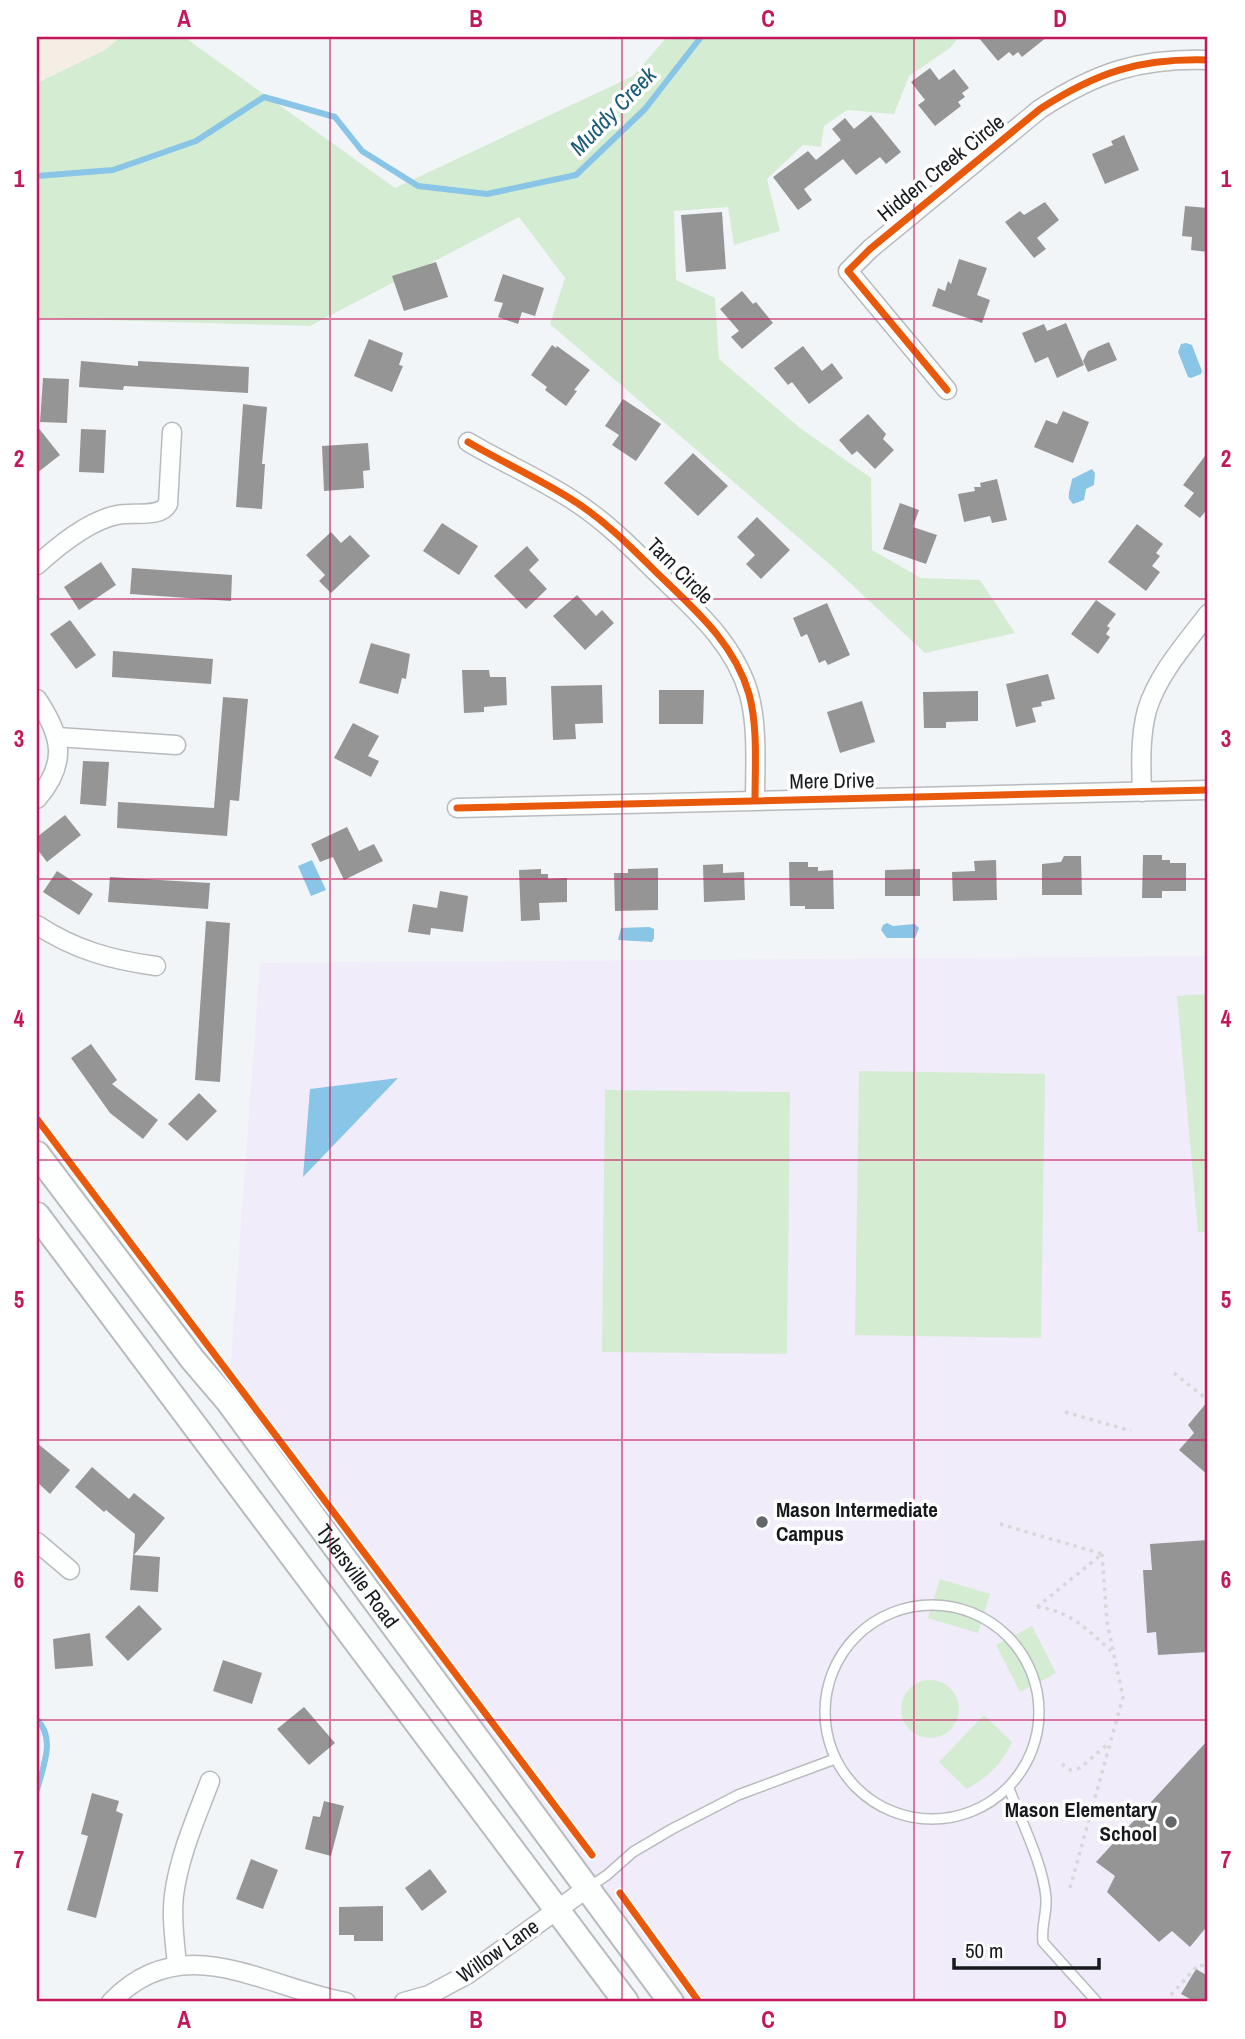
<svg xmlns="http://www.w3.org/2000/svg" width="1245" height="2039" font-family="'Archivo Narrow',sans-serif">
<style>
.commercial{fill:#f4eee5}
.education{fill:#f1ecf9}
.green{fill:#d4ecd2}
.water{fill:#89c5e6}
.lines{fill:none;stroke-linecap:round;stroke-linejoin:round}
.stream{stroke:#89c5e6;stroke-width:6}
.building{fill:#969596}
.lane-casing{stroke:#b8bbbe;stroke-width:12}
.street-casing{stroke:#b8bbbe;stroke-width:21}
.secondary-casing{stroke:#b8bbbe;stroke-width:28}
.path{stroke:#d7d8d9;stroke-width:3.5;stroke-dasharray:3.5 5;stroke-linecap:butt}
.lane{stroke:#fdfefe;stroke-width:9}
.street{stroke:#fdfefe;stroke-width:18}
.secondary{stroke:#fdfefe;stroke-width:24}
.cycleway-casing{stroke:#fff;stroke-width:11}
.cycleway{stroke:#e8590c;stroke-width:7}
.grid{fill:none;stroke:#c2185b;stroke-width:2;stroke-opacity:0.55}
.poi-dot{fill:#646769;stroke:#fff;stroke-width:2.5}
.labels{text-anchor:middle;stroke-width:7;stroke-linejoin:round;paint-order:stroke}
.street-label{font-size:21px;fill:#171a1c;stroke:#fff}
.poi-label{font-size:21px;font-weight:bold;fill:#171a1c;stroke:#fff;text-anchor:start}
.water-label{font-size:23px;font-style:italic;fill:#195a79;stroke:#fff}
.neatline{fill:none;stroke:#c2185b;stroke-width:2.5}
.grid-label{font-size:23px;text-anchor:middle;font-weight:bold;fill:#c2185b}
</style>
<rect width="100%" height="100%" fill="#f2f5f8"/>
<!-- commercial -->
<path class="commercial" d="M37,37H121L105,50L37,83Z"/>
<!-- education -->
<path class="education" d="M1208,956V2002H671L228,1401L260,963Z"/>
<!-- green -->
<g class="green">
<path d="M121,37H184L395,188L633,76L667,37H959L950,48L909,76L894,114L847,110L824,126L821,147L803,145L767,179L780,231L734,245L728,207L674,211L676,280L715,298L719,359L800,428L871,478L872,550L921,578L980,580L1015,633L925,653L835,569L550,324L565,278L519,217L310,326L37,318V83L105,50Z"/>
<path d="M1208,994V1232H1198L1177,996Z"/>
<path d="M859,1071L1045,1074L1041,1338L855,1335Z"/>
<path d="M605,1090L790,1092L787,1354L602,1352Z"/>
<path d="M940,1579L990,1594L978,1633L928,1618Z"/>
<path d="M1032,1626L1056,1673L1020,1692L996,1645Z"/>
<circle cx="930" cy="1709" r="29"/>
<path d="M984,1715L1012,1742C1002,1764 988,1777 967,1789L939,1762Z"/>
</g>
<!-- water -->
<g class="water">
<path d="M1186,343L1192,345L1202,371L1201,374L1191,378L1188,377L1178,352L1181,344Z"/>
<path d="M1092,469L1095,473L1094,485L1086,489L1084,500L1073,504L1069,499C1068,491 1071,487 1072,479Z"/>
<path d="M312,860L326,890L311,896L298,866Z"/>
<path d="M887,923L893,926L915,924L919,928L915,938H887L881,930L883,925Z"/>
<path d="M649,927L654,929V938L652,942L618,940L621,928Z"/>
<path d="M398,1078L303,1177L310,1089Z"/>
</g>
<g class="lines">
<!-- stream -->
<g class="stream">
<path d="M37,176L113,170L196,141L264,97L335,117L362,151L418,186L487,194L576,175L645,109L701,37"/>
<path d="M37,1720C56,1738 43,1767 37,1790"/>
</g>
</g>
<!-- building -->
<g class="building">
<path d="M978,37H1047L1022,57L1018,52L1013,56L1009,52L998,61Z"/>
<path d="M930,68L939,80L954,69L969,88L962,93L965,97L958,102L961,106L935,126L918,105L925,100L911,82Z"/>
<path d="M871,115L901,152L886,164L880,157L856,175L843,159L804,189L812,200L798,210L773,177L808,151L816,160L841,140L832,129L845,118L854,129Z"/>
<path d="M1124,135L1139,170L1105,184L1092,154L1113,145L1111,141Z"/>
<path d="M1045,202L1059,220L1037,238L1046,249L1034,258L1005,222L1020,211L1024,215Z"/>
<path d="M1185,206L1208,208V252L1191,250L1192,237L1182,236Z"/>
<path d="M722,212L726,269L686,272L681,215Z"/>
<path d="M959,259L987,268L977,295L990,300L982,323L932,306L938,288L945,291L948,281L951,284Z"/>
<path d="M436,262L448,297L404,311L392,276Z"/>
<path d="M503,274L544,288L535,316L522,312L518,324L498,317L503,303L494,301Z"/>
<path d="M742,291L753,304L756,302L773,323L742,349L731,337L739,331L720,309Z"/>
<path d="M1066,323L1084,365L1057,378L1048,357L1035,363L1022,333L1044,324L1047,331Z"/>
<path d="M369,339L403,353L399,365L403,366L392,392L354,376Z"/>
<path d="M1109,342L1117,360L1088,372L1083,361L1088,351Z"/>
<path d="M552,345L556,348L557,346L590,370L574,390L577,391L566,406L545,390L547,387L531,375Z"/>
<path d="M803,346L822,371L832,363L843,378L809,404L792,382L788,385L774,368Z"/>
<path d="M81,361L138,366V361L249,367L248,393L124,386L123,390L79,387Z"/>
<path d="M43,378L69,379L67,423L40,422Z"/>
<path d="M623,399L661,424L636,461L612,445L619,435L605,426Z"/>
<path d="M243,404L267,407L262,464H265L262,509L236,507Z"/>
<path d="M1063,411L1089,422L1073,463L1034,447L1046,420L1057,424Z"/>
<path d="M868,414L886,434L883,439L894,450L875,469L857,451L852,455L839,440Z"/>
<path d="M37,426L60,455L37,473Z"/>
<path d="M81,429L106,430L104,473L79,472Z"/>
<path d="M368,443L370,470L363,471L364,488L324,491L322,446Z"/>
<path d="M1208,452V508L1200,518L1184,506L1194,493L1183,485Z"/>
<path d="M693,453L728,486L698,516L664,483Z"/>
<path d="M997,479L1007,520L992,523L990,516L964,522L958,494L975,491L974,487H981L980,483Z"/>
<path d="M900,503L919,510L913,527L937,535L926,564L883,549Z"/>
<path d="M757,517L790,550L761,579L746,564L755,555L737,537Z"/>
<path d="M442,523L478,546L459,575L423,551Z"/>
<path d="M1137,524L1163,544L1156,553L1160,556L1152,566L1160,572L1146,591L1108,562Z"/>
<path d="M331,532L341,543L350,535L370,556L331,593L319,581L325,575L306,555Z"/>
<path d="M527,546L539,560L529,570L547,589L526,609L494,576Z"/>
<path d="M101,562L116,585L79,610L64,587Z"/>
<path d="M132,568L232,575L231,601L130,594Z"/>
<path d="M577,595L596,616L602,610L614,623L585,650L553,616Z"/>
<path d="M1096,600L1116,614L1107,626L1110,628L1106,634L1110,637L1098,654L1071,634Z"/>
<path d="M827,603L850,655L828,665L825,660L819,663L807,634L801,637L793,618Z"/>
<path d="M70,620L96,655L76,669L50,634Z"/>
<path d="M371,643L410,654L406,679L402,678L398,694L359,683Z"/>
<path d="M113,651L213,659L211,684L112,677Z"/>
<path d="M462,670H489L490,677H506L507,705L484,707V712L464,713Z"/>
<path d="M1048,674L1055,699L1041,702L1042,706L1032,708L1036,722L1016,727L1006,684Z"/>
<path d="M602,685L603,723L575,724L576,739L553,740L551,686Z"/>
<path d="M659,690H704L703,724H659Z"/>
<path d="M978,691V721L946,722V728H924L923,692Z"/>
<path d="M223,697L248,699L239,801L230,800L227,836L117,828L118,802L214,808Z"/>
<path d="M862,701L875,742L840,753L827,712Z"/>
<path d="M353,723L379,736L368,756L379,761L371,777L334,758Z"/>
<path d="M83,761L109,762L106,806L80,804Z"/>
<path d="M65,815L81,835L47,862L37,849V837Z"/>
<path d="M347,827L359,851L374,844L383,861L344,880L333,857L320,862L311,844Z"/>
<path d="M1143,855H1162V860H1170V863H1186V891H1162V898H1142Z"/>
<path d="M1064,856H1081L1082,895H1042V864L1061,862Z"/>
<path d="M996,860L997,900L953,901L952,872L975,871L974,861Z"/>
<path d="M789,862H808V867H818V871L833,870L834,909H805V906H790Z"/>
<path d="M723,864V873L744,872L745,900L704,902L703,865Z"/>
<path d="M658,868V910L615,911L614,873H628V869Z"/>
<path d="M541,869V874H548V879L567,878V902L539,903L540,920L521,921L519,870Z"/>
<path d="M920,869V896H885V870Z"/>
<path d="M57,871L93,894L79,915L43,892Z"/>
<path d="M110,877L210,883L208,909L108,902Z"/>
<path d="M440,891L468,896L463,932L431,928L430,935L408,932L413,904L437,908Z"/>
<path d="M206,921L230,923L220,1082L195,1080Z"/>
<path d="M91,1044L117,1080L112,1084L158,1120L143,1139L110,1113L71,1058Z"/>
<path d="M199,1093L217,1111L187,1141L168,1124Z"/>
<path d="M1208,1401V1475L1179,1450L1194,1433L1188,1425Z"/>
<path d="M37,1443L70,1470L50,1494L37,1482Z"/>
<path d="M92,1467L129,1499L134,1493L165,1518L134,1555L160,1557L158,1592L130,1590L135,1534L106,1510L104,1512L75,1487Z"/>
<path d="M1208,1540V1652L1158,1655L1156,1632L1147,1633L1143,1570H1152L1150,1544Z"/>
<path d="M139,1605L162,1629L128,1661L105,1637Z"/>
<path d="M90,1633L93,1666L55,1669L53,1639Z"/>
<path d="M223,1660L262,1673L252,1704L213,1691Z"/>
<path d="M304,1707L335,1743L309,1765L277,1729Z"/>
<path d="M1208,1740V1925L1190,1947L1172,1931L1159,1942L1107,1892L1115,1876L1096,1862Z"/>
<path d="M92,1793L119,1801L116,1811L123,1814L96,1918L67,1910L88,1836L81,1834Z"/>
<path d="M324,1801L344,1806L331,1856L305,1849L313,1816L320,1817Z"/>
<path d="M251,1859L278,1870L263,1909L236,1899Z"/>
<path d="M430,1869L447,1892L422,1911L405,1888Z"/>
<path d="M383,1906V1941H354V1935H339V1907Z"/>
<path d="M1196,1969L1208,1976V2002H1196L1181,1994Z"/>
</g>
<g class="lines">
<defs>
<g id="lane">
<circle cx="932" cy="1712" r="107"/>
<path d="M1009,1788C1021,1822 1043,1863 1046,1898C1047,1913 1041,1927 1043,1942L1097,2002"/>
<path d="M588,1888L607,1875L633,1852L672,1829L738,1795L835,1759"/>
</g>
<g id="street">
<path d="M947,390L848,271L870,249L1040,109C1097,72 1140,58 1208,60"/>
<path d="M468,442C502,462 538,478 571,499C603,519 629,545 656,572C693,608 734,642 749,694C758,727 755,766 755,800"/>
<path d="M37,565C58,546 88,521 117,515C132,511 160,519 168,504L172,432"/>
<path d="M37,699C62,736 68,763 37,799"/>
<path d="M57,737L176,745"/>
<path d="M1142,792C1141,765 1140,736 1147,710C1158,674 1186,643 1208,614"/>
<path d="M457,808L1208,790"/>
<path d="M37,925C75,950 112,960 156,966"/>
<path d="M37,1542L70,1570"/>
<path d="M177,1965C175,1942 171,1918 174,1895C179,1856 196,1818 210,1781"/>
<path d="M111,2002C183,1927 263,1987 346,2002"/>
<path d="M404,2002L429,1995L468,1974L586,1889"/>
</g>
<g id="secondary">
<path id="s1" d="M37,1154L193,1360L228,1401L671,2002"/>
<path d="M37,1215L626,2002"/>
</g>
</defs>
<!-- lane casing -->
<use href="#lane" class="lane-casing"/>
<!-- street casing -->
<use href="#street" class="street-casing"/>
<!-- secondary casing -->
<use href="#secondary" class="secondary-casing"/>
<!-- path -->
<g class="path">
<path d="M1174,1373L1208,1400"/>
<path d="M1065,1412L1131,1431"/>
<path d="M1000,1524L1102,1554"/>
<path d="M1037,1607C1070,1611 1087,1629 1111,1651"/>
<path d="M1037,1607L1102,1554"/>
<path d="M1062,1764L1070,1770L1080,1768L1109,1743"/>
<path d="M1070,1888L1123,1697L1107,1622L1102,1554"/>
<path d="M1171,1995L1198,1965L1208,1966"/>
</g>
<!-- lane -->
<use href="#lane" class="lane"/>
<!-- street -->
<use href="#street" class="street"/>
<!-- secondary -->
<use href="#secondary" class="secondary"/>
<defs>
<g id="cycleway">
<path d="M947,390L848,271L870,249L1040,109C1097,72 1140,58 1208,60"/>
<path d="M468,442C502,462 538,478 571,499C603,519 629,545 656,572C693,608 734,642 749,694C758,727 755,766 755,800"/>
<path d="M457,808L1208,790"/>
<path d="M37,1119L592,1855"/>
<path d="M620,1893L699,2002"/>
</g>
</defs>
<!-- cycleway casing -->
<use href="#cycleway" class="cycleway-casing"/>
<!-- cycleway -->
<use href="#cycleway" class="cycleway"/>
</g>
<!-- grid -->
<path class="grid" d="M330,37V2002M622,37V2002M914,37V2002M37,319H1208M37,599H1208M37,879H1208M37,1160H1208M37,1440H1208M37,1720H1208"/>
<!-- markers -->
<g class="poi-dot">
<circle cx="762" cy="1522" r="7"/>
<circle cx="1171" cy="1822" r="7"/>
</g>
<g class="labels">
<!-- street labels -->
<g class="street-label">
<text transform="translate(941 168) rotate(-39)" y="7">Hidden Creek Circle</text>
<text transform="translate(680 571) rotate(45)" y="7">Tarn Circle</text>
<text transform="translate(832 781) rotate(-1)" y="7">Mere Drive</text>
<text dy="7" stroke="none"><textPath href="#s1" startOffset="530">Tylersville Road</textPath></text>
<text transform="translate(498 1951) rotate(-35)" y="7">Willow Lane</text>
</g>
<!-- poi labels -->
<g class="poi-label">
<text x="776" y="1517">Mason Intermediate<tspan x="776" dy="24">Campus</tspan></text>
<text x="1157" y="1817" text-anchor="end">Mason Elementary<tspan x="1157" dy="24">School</tspan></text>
</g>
<!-- water labels -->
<g class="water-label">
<text transform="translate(613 111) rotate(-46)" y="8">Muddy Creek</text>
</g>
</g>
<!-- border -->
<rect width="1245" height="2039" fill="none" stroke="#ffffff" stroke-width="77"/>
<!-- scale -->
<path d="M954 1958v10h145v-10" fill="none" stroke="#171a1c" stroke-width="3.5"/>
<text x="965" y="1958" font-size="21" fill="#171a1c" stroke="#ffffff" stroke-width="5" paint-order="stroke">50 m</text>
<rect x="38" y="38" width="1168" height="1962" class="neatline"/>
<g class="grid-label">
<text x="184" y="27">A</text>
<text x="476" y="27">B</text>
<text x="768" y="27">C</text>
<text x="1060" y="27">D</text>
<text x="19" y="187">1</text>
<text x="1226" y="187">1</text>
<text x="19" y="467">2</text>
<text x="1226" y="467">2</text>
<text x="19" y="747">3</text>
<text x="1226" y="747">3</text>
<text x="19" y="1027">4</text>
<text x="1226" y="1027">4</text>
<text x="19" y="1308">5</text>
<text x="1226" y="1308">5</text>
<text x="19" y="1588">6</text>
<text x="1226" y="1588">6</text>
<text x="19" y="1868">7</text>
<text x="1226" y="1868">7</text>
<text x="184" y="2028">A</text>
<text x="476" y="2028">B</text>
<text x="768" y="2028">C</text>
<text x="1060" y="2028">D</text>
</g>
</svg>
